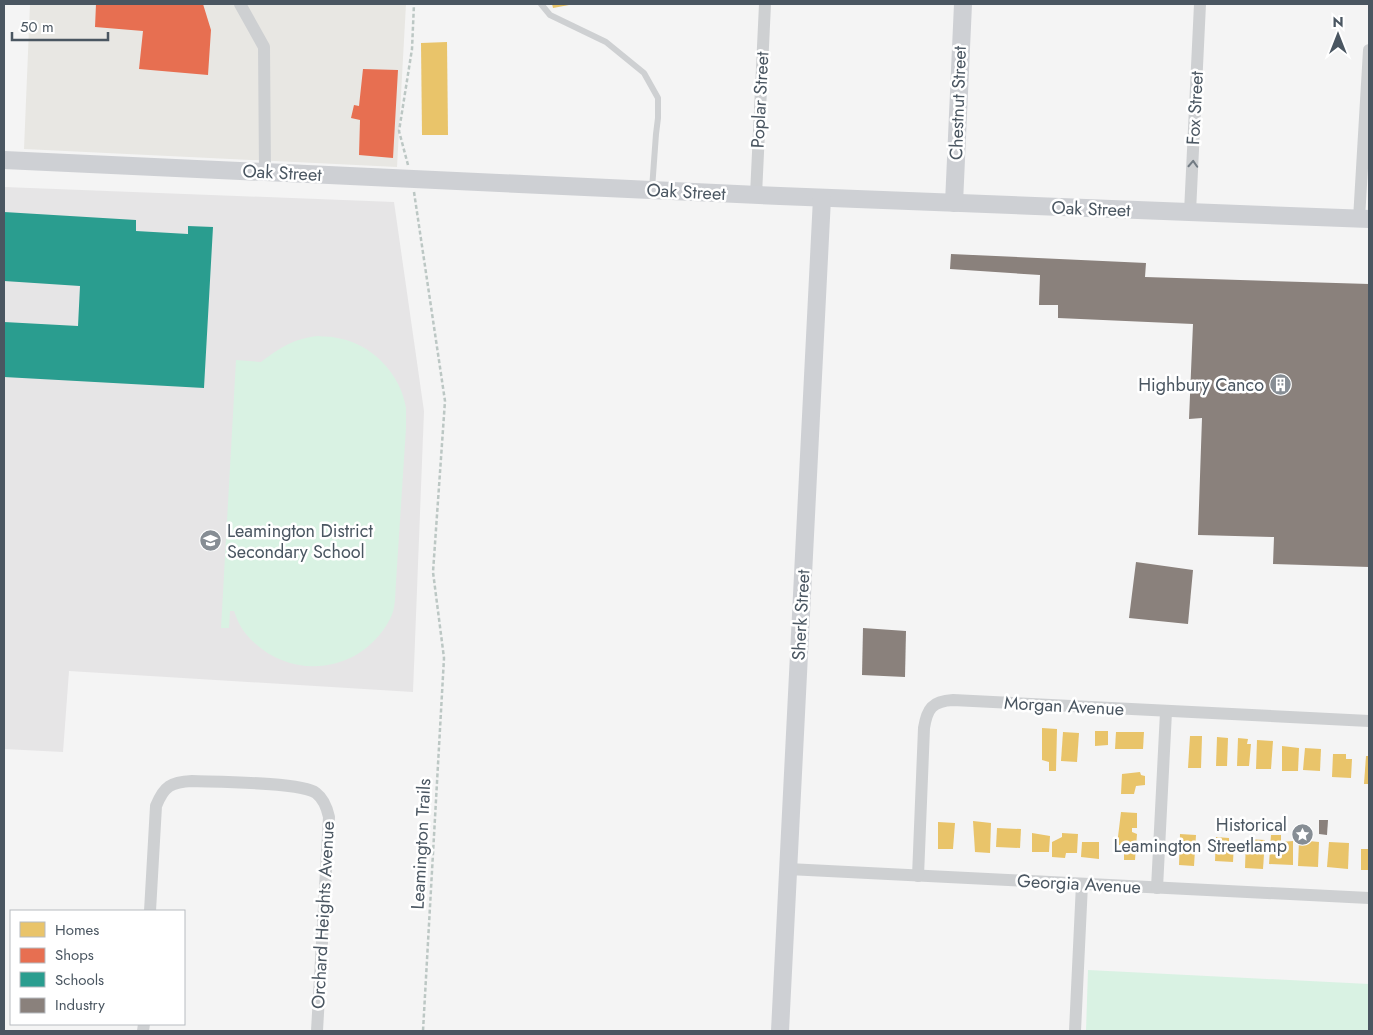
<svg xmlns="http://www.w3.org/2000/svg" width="1373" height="1035" font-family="Jost,sans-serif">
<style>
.commercial{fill:#e8e7e3}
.education{fill:#e6e5e6}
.green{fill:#d9f2e3}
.homes{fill:#e9c46a}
.shops{fill:#e76f51}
.schools{fill:#2a9d8f}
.industry{fill:#8a817c}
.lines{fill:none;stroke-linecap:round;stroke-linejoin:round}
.path{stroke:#bcc7c4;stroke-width:2.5;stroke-dasharray:4 2.5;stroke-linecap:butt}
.lane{stroke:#ced0d2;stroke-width:6}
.street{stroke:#ced0d2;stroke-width:12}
.secondary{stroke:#ced0d4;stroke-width:18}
.oneway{stroke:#727b83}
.labels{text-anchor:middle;stroke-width:5;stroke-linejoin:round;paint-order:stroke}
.street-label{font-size:18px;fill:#4a5661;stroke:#fff}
.poi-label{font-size:18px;fill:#4a5661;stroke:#fff;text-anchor:end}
</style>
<rect width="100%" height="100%" fill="#f4f4f4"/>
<!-- commercial -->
<path class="commercial" d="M30,4H406L397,167L24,149Z"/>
<!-- education -->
<path class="education" d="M4,187L394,202L424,411L413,692L69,671L63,752L4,749Z"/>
<!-- green -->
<g class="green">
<path d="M318,336C324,337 331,336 337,338C371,343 401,374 406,408C406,414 406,421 406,428L396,582C395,595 396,608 390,619C360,676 286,682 246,634C240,627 237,619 234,611H230L229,628H221L236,360L261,362C281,347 293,339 318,336Z"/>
<path d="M1088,970L1369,984V1031H1086Z"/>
</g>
<!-- homes -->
<g class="homes">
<path d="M552,4H569V5L553,8Z"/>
<path d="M447,42L448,135H422L421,43Z"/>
<path d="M1042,728L1057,729L1056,771H1049V762L1042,760Z"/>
<path d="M1095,731H1108V745L1095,746Z"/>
<path d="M1063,732L1079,733L1077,762L1061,761Z"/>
<path d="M1116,732H1144L1143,749H1115Z"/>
<path d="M1190,736H1202L1201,768H1188Z"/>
<path d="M1217,737L1228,738L1227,766H1216Z"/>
<path d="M1238,738L1248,739L1247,744H1251L1249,766H1237Z"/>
<path d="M1257,740L1273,741L1271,769H1256Z"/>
<path d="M1282,746L1299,748L1298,771H1282Z"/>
<path d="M1305,748L1321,749L1320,771L1303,770Z"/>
<path d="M1333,754H1346V759H1352L1351,778L1332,777Z"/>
<path d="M1366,756H1369V784H1364Z"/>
<path d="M1140,772L1141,775L1145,776V785L1136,786L1134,794H1121L1122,774Z"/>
<path d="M1121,812L1137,813V828H1132V832L1137,834L1135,860H1124V845H1117Z"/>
<path d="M973,821L991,823L990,853L975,852Z"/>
<path d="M938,822L955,823L953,849H938Z"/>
<path d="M997,828L1021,829L1020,848L996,847Z"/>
<path d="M1032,833L1050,836L1049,852H1032Z"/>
<path d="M1062,833L1078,834L1077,853H1066L1065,858L1052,857V842L1062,837Z"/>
<path d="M1180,834L1196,835L1194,866L1179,865Z"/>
<path d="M1271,835H1281V842L1293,841V865L1269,864Z"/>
<path d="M1216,837L1229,838V842L1234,843L1233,862L1215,861Z"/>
<path d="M1246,839L1265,840L1263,869L1245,868Z"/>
<path d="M1299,840L1319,842L1318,867L1298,866Z"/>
<path d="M1082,842H1099V859L1081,857Z"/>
<path d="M1329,842L1349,843L1348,869L1327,867Z"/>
<rect x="1361" y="849" width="8" height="21"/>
</g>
<!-- shops -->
<g class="shops">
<path d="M96,4H203L211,30L208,75L139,69L143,31L95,27Z"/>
<path d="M363,69L398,70L393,158L359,155L360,120L351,118L354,105L359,106Z"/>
</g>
<!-- schools -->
<path class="schools" d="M4,212L136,220V231L188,234V226L213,227L204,388L4,377V322L78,326L80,286L4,281Z"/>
<!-- industry -->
<g class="industry">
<path d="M951,254L1146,263L1145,277L1369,284V567L1273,564L1274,537L1198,535L1202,418L1189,419L1193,324L1058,318V305H1039L1040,275L950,269Z"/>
<path d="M1136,562L1193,570L1188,624L1129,618Z"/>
<path d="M863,628L906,631L905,677L862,675Z"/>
<path d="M1319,820H1328L1327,835L1319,834Z"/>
</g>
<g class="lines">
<!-- path -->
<g class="path">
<path d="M408,165L399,131L412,49L414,4"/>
<path d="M414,192L445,401L433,572L444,658L423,1031"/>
</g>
<!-- lane -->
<path class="lane" d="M541,4L550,15L606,42L644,73L658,98V118L656,134L652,189"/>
<!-- street -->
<g class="street">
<path d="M240,4L264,47L265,172"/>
<path d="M756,195L765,4"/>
<path d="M1190,212L1200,4"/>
<path d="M1359,219L1369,50"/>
<path d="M788,869L1369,898"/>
<path d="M918,876L924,728C927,709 932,701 953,700L1369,721"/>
<path d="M1157,888L1166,712"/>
<path d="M150,911L156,806C164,786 171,782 192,781C216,782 301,782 316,793C324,799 327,808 329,817L317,1031"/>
<path d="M143,1031L144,1024"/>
<path d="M1075,1031L1082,884"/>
</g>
<!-- secondary -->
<g class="secondary">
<path d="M4,160L780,196L1369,219"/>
<path d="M954,203L963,4"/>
<path d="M780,1031L822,198"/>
</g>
</g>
<!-- one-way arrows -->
<defs><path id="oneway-chevron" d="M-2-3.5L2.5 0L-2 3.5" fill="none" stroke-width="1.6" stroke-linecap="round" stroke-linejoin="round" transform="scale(1.25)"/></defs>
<use class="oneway" href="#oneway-chevron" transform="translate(1193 164) rotate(-87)"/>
<!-- icons -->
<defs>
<symbol id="building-disc" viewBox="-11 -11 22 22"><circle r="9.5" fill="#868d94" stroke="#fff"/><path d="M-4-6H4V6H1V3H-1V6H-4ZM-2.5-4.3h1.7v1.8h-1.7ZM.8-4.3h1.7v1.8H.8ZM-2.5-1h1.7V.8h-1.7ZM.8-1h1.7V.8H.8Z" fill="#fff"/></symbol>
<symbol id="school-disc" viewBox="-11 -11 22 22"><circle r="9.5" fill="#868d94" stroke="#fff"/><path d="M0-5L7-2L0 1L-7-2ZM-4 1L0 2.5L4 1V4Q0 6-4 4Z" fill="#fff"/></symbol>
<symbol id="sight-disc" viewBox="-11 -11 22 22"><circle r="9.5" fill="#868d94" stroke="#fff"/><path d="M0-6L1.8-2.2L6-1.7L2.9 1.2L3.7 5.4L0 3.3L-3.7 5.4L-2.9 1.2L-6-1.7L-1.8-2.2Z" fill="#fff"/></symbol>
</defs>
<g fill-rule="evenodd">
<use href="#building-disc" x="1268" y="372" width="25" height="25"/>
<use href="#school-disc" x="198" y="528" width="25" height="25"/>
<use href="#sight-disc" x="1290" y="822" width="25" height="25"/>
</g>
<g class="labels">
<!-- street labels -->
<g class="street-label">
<text transform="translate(760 100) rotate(-87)" y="6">Poplar Street</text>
<text transform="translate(958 103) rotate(-88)" y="6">Chestnut Street</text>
<text transform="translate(1195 108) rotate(-87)" y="6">Fox Street</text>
<text transform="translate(282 173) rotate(3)" y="6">Oak Street</text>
<text transform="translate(686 192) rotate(3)" y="6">Oak Street</text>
<text transform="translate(1091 209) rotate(2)" y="6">Oak Street</text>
<text transform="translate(801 615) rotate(-87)" y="6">Sherk Street</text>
<text transform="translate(1064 706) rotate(3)" y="6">Morgan Avenue</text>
<text transform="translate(421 844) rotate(-87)" y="6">Leamington Trails</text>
<text transform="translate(1079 884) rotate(3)" y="6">Georgia Avenue</text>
<text transform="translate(323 915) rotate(-87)" y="6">Orchard Heights Avenue</text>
</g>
<!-- poi labels -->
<g class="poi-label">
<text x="1264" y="391">Highbury Canco</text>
<text x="227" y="537" text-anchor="start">Leamington District<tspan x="227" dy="21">Secondary School</tspan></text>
<text x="1287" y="831">Historical<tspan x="1287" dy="21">Leamington Streetlamp</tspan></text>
</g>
</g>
<!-- border -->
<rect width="1373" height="1035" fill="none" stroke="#4a5661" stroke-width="10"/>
<!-- legend -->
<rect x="10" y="910" width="175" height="115" fill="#ffffff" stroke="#b7bbc0"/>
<rect x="20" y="922" width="25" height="15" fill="#e9c46a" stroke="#b7bbc0"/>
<text x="55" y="935" font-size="15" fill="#4a5661">Homes</text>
<rect x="20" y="948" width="25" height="15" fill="#e76f51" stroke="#b7bbc0"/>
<text x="55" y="960" font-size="15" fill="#4a5661">Shops</text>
<rect x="20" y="972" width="25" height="15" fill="#2a9d8f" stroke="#b7bbc0"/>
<text x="55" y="985" font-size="15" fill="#4a5661">Schools</text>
<rect x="20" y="998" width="25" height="15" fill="#8a817c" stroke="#b7bbc0"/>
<text x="55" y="1010" font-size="15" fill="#4a5661">Industry</text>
<!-- north arrow -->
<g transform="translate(1338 35)" stroke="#ffffff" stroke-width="4" paint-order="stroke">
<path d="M0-4L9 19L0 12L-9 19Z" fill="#4a5661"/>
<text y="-8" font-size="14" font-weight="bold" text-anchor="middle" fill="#4a5661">N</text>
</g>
<!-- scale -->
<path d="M12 32v8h96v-8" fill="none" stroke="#4a5661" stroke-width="2.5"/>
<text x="20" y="32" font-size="15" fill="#4a5661" stroke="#ffffff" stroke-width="4" paint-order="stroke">50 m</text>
</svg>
